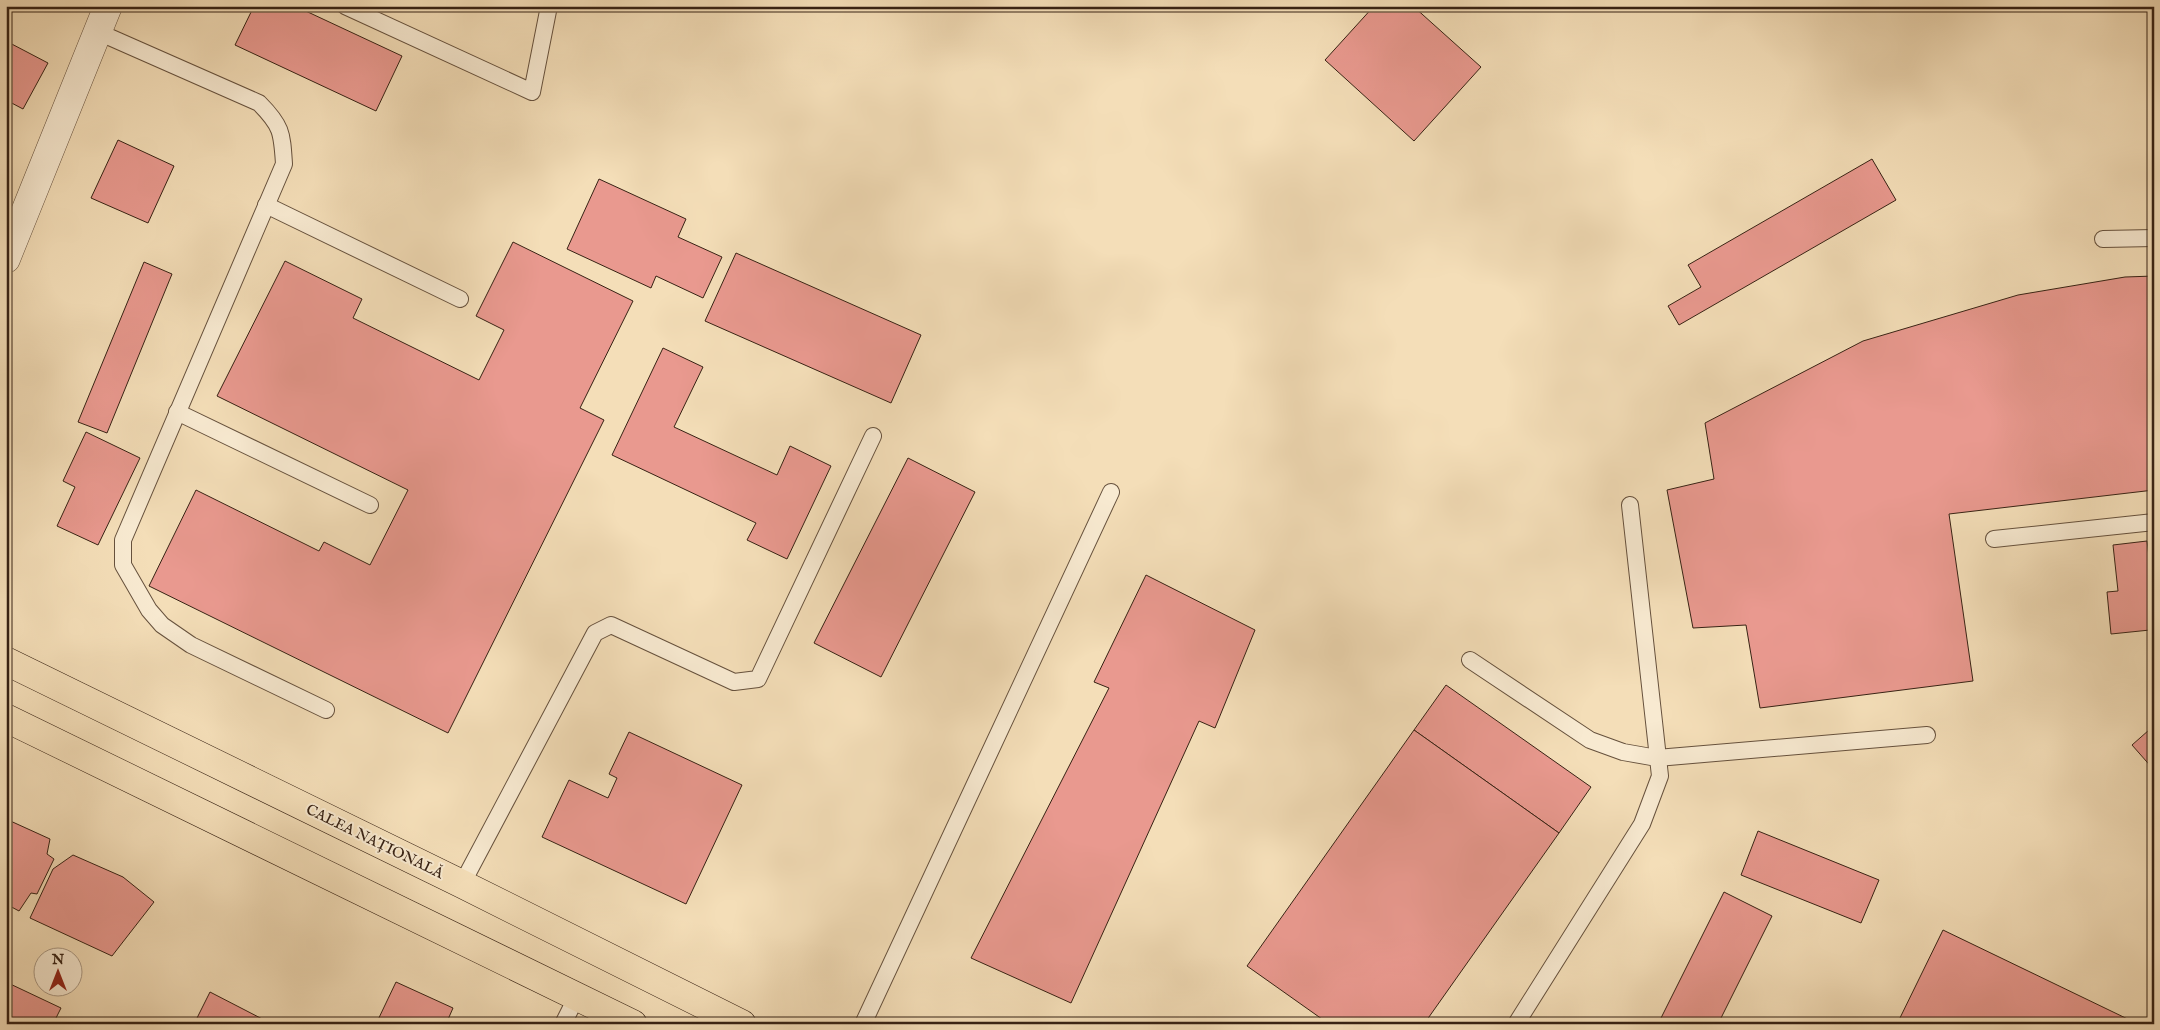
<svg xmlns="http://www.w3.org/2000/svg" width="2160" height="1030" font-family="'IM FELL English',serif">
<style>
.building{fill:#e9998f;stroke:#372214}
.lines{fill:none;stroke-linecap:round;stroke-linejoin:round}
.service-casing{stroke:#66513d;stroke-width:18}
.minor-casing{stroke:#66513d;stroke-width:29}
.primary-casing{stroke:#372214;stroke-width:29}
.service{stroke:#f8ead1;stroke-width:16}
.minor{stroke:#f8ead1;stroke-width:28}
.primary{stroke:#f4deb8;stroke-width:28}
.labels{text-anchor:middle;stroke-width:4;stroke-linejoin:round;paint-order:stroke}
.street-label{font-size:15px;fill:#372214;stroke:#f8ead1}
</style>
<rect width="100%" height="100%" fill="#f4deb8"/>
<filter id="stains"><feTurbulence type="fractalNoise" baseFrequency=".004" numOctaves="4"/><feColorMatrix values="0 0 0 0 .2 0 0 0 0 .09 0 0 0 0 .02 0 0 0 .5 -.17"/></filter>
<radialGradient id="worn" r=".72"><stop offset=".6" stop-color="#630" stop-opacity="0"/><stop offset="1" stop-color="#630" stop-opacity=".3"/></radialGradient>
<!-- building -->
<g class="building">
<path d="M254,6H295L402,56L376,111L235,45Z"/>
<path d="M1374,6H1413L1481,67L1414,141L1325,60Z"/>
<path d="M6,41L48,63L23,109L6,100Z"/>
<path d="M118,140L174,166L148,223L91,198Z"/>
<path d="M1872,159L1896,200L1679,325L1668,306L1701,287L1688,265Z"/>
<path d="M599,179L686,219L678,237L722,257L703,298L656,276L651,288L567,249Z"/>
<path d="M513,242L633,301L580,408L604,420L448,733L149,586L196,490L319,551L324,542L370,565L408,490L217,396L285,261L362,299L353,318L479,380L504,330L476,316Z"/>
<path d="M736,253L921,335L891,403L705,321Z"/>
<path d="M144,262L172,274L107,433L78,422Z"/>
<path d="M2154,276V490L1949,514L1973,681L1760,708L1746,625L1693,628L1667,490L1714,479L1705,423L1863,341L2018,295L2125,277Z"/>
<path d="M663,348L703,367L674,427L777,475L790,446L831,466L787,559L747,540L756,523L612,455Z"/>
<path d="M86,432L140,458L98,545L57,526L75,487L63,481Z"/>
<path d="M908,458L975,492L881,677L814,643Z"/>
<path d="M2147,541L2152,581H2154L2153,660L2150,630L2111,634L2107,592L2118,591L2113,545Z"/>
<path d="M1146,575L1255,630L1215,728L1199,721L1071,1003L971,958L1109,688L1094,682Z"/>
<path d="M1446,685L1591,787L1559,833L1414,730Z"/>
<path d="M1414,730L1559,833L1424,1024H1329L1247,966Z"/>
<path d="M2149,730L2154,736V770L2132,745Z"/>
<path d="M629,732L742,785L686,904L542,837L569,780L608,798L617,778L609,774Z"/>
<path d="M6,819L50,839L47,854L54,859L37,894L31,893L19,911L6,904Z"/>
<path d="M1758,831L1879,880L1861,923L1741,875Z"/>
<path d="M73,855L123,877L154,902L112,956L30,918L53,869Z"/>
<path d="M1724,892L1772,916L1718,1024H1658Z"/>
<path d="M1943,930L2138,1024H1897Z"/>
<path d="M6,982L61,1008L53,1024H6Z"/>
<path d="M396,982L453,1008L446,1024H376Z"/>
<path d="M210,992L272,1024H194Z"/>
</g>
<g class="lines">
<defs>
<g id="service">
<path d="M345,6L532,92L549,6"/>
<path d="M98,32L259,103C282,126 282,133 284,164L123,540V565L149,610L162,625L191,645L326,710"/>
<path d="M266,205L460,299"/>
<path d="M2103,239L2154,238"/>
<path d="M177,412L370,505"/>
<path d="M1994,539L2154,522"/>
<path d="M1470,660L1590,740L1623,752L1657,758L1927,735"/>
<path d="M462,884L595,633L611,625L734,682L758,679L873,436"/>
<path d="M563,1024L577,996"/>
<path d="M863,1024L1111,492"/>
<path d="M1516,1024L1642,824L1660,776L1630,505"/>
</g>
<path id="minor" d="M6,259L108,6"/>
<g id="primary">
<path d="M6,661L462,884L742,1024"/>
<path d="M6,718L633,1024"/>
</g>
</defs>
<!-- service casing -->
<use href="#service" class="service-casing"/>
<!-- minor casing -->
<use href="#minor" class="minor-casing"/>
<!-- primary casing -->
<use href="#primary" class="primary-casing"/>
<!-- service -->
<use href="#service" class="service"/>
<!-- minor -->
<use href="#minor" class="minor"/>
<!-- primary -->
<use href="#primary" class="primary"/>
</g>
<g class="labels">
<!-- street labels -->
<g class="street-label">
<text transform="translate(375 841) rotate(26)" y="5">CALEA NAȚIONALĂ</text>
</g>
</g>
<!-- margin -->
<rect width="2160" height="1030" fill="none" stroke="#f4deb8" stroke-width="25"/>
<rect x="8" y="8" width="2145" height="1015" fill="none" stroke="#372214" stroke-width="2.5"/>
<rect x="12" y="12" width="2135" height="1005" fill="none" stroke="#372214"/>
<!-- north arrow -->
<g transform="translate(58 972)"><circle r="24" fill="#f8ead1" stroke="#ab9a85"/>
<path d="M0-4L9 19L0 12L-9 19Z" fill="#8f2418"/>
<text y="-8" font-size="14" font-weight="bold" text-anchor="middle" fill="#372214">N</text>
</g>
<rect width="100%" height="100%" filter="url(#stains)"/>
<rect width="100%" height="100%" fill="url(#worn)"/>
</svg>
